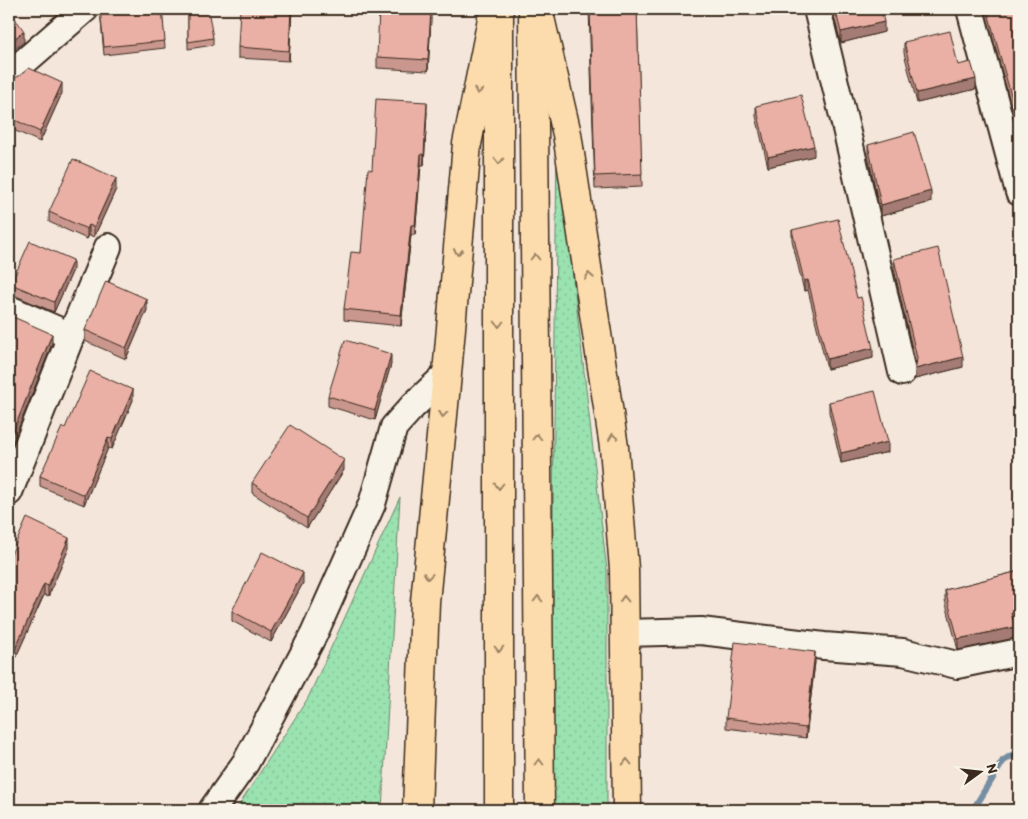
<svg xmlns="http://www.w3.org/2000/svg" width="1028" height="819" font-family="Itim,sans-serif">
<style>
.grass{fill:url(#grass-dots);stroke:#6a8667}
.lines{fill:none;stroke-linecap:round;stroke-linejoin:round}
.stream{stroke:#768ea2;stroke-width:7}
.minor-casing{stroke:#3b2a1e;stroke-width:30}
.major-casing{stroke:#3b2a1e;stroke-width:31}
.highway-casing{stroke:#3b2a1e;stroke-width:31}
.minor{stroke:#f7f3e8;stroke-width:26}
.major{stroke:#fcdcac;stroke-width:28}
.highway{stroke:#fcdcac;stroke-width:28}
.wall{fill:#c9978e;stroke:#3b2a1e}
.shaded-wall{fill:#a47b74;stroke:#3b2a1e}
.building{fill:#eab0a5;stroke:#3b2a1e}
.oneway{stroke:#9c8365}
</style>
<defs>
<pattern id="grass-dots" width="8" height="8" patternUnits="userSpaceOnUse" patternTransform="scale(1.25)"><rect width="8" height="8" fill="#9ae2b0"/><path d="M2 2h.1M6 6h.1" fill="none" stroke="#86c297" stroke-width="1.8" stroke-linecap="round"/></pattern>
</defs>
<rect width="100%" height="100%" fill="#f4e6db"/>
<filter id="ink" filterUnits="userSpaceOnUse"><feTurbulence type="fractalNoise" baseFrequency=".02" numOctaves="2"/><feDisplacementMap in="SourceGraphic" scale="10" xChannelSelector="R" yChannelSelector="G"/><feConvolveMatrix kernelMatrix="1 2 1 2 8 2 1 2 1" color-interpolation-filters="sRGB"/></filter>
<g filter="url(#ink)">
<!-- grass -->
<g class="grass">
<path d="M557,137L607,571V810H550Z"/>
<path d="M400,497L382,810H236L308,698Z"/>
</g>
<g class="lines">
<!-- stream -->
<path class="stream" d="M973,810L1003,761L1019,751"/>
<defs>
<g id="minor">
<path d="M817,9L845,124L902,372"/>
<path d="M970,9L1019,192"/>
<path d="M9,75L85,9"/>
<path d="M9,309L71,336L9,492"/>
<path d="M71,336L108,247"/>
<path d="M625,633L701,631L824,646L903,652L957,665L1019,652"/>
<path d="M212,810L246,762L314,634L372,504L394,427L413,406L447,374"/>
</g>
<g id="major">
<path d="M533,13L540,810"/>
<path d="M499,810V15"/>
</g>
<g id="highway">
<path d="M538,9L567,134L614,447L624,569L627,810"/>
<path d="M417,810L425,602L447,374L467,144L494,9"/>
</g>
</defs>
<!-- minor casing -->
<use href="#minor" class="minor-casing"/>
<!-- major casing -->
<use href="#major" class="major-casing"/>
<!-- highway casing -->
<use href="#highway" class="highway-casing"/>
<!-- minor -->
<use href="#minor" class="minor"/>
<!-- major -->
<use href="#major" class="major"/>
<!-- highway -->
<use href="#highway" class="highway"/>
</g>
<!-- wall -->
<g class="wall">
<path d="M100,9H162L165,48L104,55Z"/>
<path d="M188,9L213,38V45L188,49Z"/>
<path d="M292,9L289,61L238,58V47Z"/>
<path d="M589,9H637L642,187L595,189Z"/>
<path d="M832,9H881L884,32L841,43Z"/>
<path d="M985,9H1019V115L1014,116Z"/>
<path d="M431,18L428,71L377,68V57Z"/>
<path d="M904,42L958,65L976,89L917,103L904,53Z"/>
<path d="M9,86L62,93L40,142L9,128Z"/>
<path d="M756,106L814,156L768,167L756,116Z"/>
<path d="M427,112L424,165H421L415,235H411L401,326L344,320V309L361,253L372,170Z"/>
<path d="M868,145L931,202L881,216L868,155Z"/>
<path d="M116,189L94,237L89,235L87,239L49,222V212Z"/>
<path d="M792,230L857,298L873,358L827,369L808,290L804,291L792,240Z"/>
<path d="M894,259L963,367L915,379L916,366L894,269Z"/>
<path d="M73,270L54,312L11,294V284Z"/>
<path d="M147,310L126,359L85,341V330Z"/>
<path d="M391,364L375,420L328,406V396Z"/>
<path d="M133,400L112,449L108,448L84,505L40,486V476L65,428Z"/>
<path d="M829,402L888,452L841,463L829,412Z"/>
<path d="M344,470L307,528L252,493V483Z"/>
<path d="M69,548L48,597L44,595L15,659L9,656V559Z"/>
<path d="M1019,571V621L1014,623L1015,638L958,650L945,600V590Z"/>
<path d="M303,583L271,642L232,621V611Z"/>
<path d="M815,662L806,738L726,728V718Z"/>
</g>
<!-- shaded-wall -->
<g class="shaded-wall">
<path d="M291,9H292L289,61V51Z"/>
<path d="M431,9V18L428,71V60Z"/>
<path d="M884,22V32L841,43V32Z"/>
<path d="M24,31V42L9,53V43Z"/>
<path d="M976,79V89L917,103V93Z"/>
<path d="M62,83V93L40,142V132Z"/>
<path d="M427,102V112L424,165V155Z"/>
<path d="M1019,104V115L1014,116V106Z"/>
<path d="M814,146V156L768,167V157Z"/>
<path d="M421,154V165L415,235V225Z"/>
<path d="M116,178V189L94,237V227Z"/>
<path d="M931,191V202L881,216V205Z"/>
<path d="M89,225V235L87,239V229Z"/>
<path d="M411,225V235L401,326V315Z"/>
<path d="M73,260V270L54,312V302Z"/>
<path d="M808,280V290L804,291V281Z"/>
<path d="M147,299V310L126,359V348Z"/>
<path d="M52,334V344L9,452V442Z"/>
<path d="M873,348V358L827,369V359Z"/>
<path d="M391,354V364L375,420V410Z"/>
<path d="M963,357V367L915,379V369Z"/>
<path d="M133,390V400L112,449V439Z"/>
<path d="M108,438V448L84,505V495Z"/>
<path d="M888,442V452L841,463V453Z"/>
<path d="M344,460V470L307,528V518Z"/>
<path d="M69,538V548L48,597V586Z"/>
<path d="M303,573V583L271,642V632Z"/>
<path d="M44,584V595L15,659V649Z"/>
<path d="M1019,611V621L1011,623V613Z"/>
<path d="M1015,627V638L958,650V639Z"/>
<path d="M815,652V662L806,738V728Z"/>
</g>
<!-- building -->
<g class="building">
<path d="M100,9H162L165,41L104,47Z"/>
<path d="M188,9H208L213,38L188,42Z"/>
<path d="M240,9H291L289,51L238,47Z"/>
<path d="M379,9H431L428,60L377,57Z"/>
<path d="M590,9H637L642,174L595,176Z"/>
<path d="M835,9H881L884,22L841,32Z"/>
<path d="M987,9H1019V104L1014,106Z"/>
<path d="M9,10L24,31L9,43Z"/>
<path d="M950,31L958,65L971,62L976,79L917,93L904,42Z"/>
<path d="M29,68L62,83L40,132L9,117V86L12,79L19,76Z"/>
<path d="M801,95L814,146L768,157L756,106Z"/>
<path d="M376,99L427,102L424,155L421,154L415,225H411L401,315L344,309L351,252L361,253L368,169L372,170Z"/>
<path d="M914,132L931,191L881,205L868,145Z"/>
<path d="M73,159L116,178L94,227L89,225L87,229L49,212Z"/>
<path d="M838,219L857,298L861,297L873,348L827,359L808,280L804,281L792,230Z"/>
<path d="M30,241L73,260L54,302L11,284Z"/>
<path d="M938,248L963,357L915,369L916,366L917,358L894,259Z"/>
<path d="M106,281L147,299L126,348L85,330Z"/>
<path d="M11,316L52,334L9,442V321Z"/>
<path d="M345,340L391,354L375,410L328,396Z"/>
<path d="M90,371L133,390L112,439L108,438L84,495L40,476L62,427L65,428Z"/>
<path d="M875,391L888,442L841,453L829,402Z"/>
<path d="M290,425L344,460L307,518L252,483Z"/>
<path d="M27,518L69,538L48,586L44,584L15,649L9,646V559Z"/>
<path d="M262,552L303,573L271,632L232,611Z"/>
<path d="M1019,571V611L1011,613L1015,627L958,639L945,590Z"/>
<path d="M735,642L815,652L806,728L726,718Z"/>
</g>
<!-- one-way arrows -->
<defs><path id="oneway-chevron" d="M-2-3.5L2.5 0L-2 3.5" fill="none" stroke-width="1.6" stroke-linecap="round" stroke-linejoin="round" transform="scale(1.25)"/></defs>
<g class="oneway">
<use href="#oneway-chevron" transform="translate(478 91) rotate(101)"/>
<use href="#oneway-chevron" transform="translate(499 161) rotate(90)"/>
<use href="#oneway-chevron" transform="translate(458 252) rotate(95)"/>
<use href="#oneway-chevron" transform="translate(535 257) rotate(-90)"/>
<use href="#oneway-chevron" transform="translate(589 276) rotate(-99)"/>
<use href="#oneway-chevron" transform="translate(499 324) rotate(90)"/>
<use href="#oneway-chevron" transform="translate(443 414) rotate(96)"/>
<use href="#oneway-chevron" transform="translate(537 437) rotate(-90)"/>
<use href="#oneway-chevron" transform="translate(613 437) rotate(-98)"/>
<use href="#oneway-chevron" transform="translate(499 486) rotate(90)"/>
<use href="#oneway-chevron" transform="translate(428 576) rotate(96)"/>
<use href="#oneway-chevron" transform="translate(538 599) rotate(-90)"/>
<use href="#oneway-chevron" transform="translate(624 599) rotate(-91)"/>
<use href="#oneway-chevron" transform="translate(499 649) rotate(90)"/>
<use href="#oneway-chevron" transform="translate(539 762) rotate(-90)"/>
<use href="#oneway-chevron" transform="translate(627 762) rotate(-91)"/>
</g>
</g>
<!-- margin -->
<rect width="1028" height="819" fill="none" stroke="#f7f3e8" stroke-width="30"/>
<rect x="15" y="15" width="998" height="789" fill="none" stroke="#3b2a1e" stroke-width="2" filter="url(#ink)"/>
<!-- north arrow -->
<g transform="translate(980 772) rotate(75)" stroke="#f7f3e8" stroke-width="4" paint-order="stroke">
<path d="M0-4L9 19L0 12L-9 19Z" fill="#3b2a1e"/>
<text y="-8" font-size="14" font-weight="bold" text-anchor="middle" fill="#3b2a1e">N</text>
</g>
</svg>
